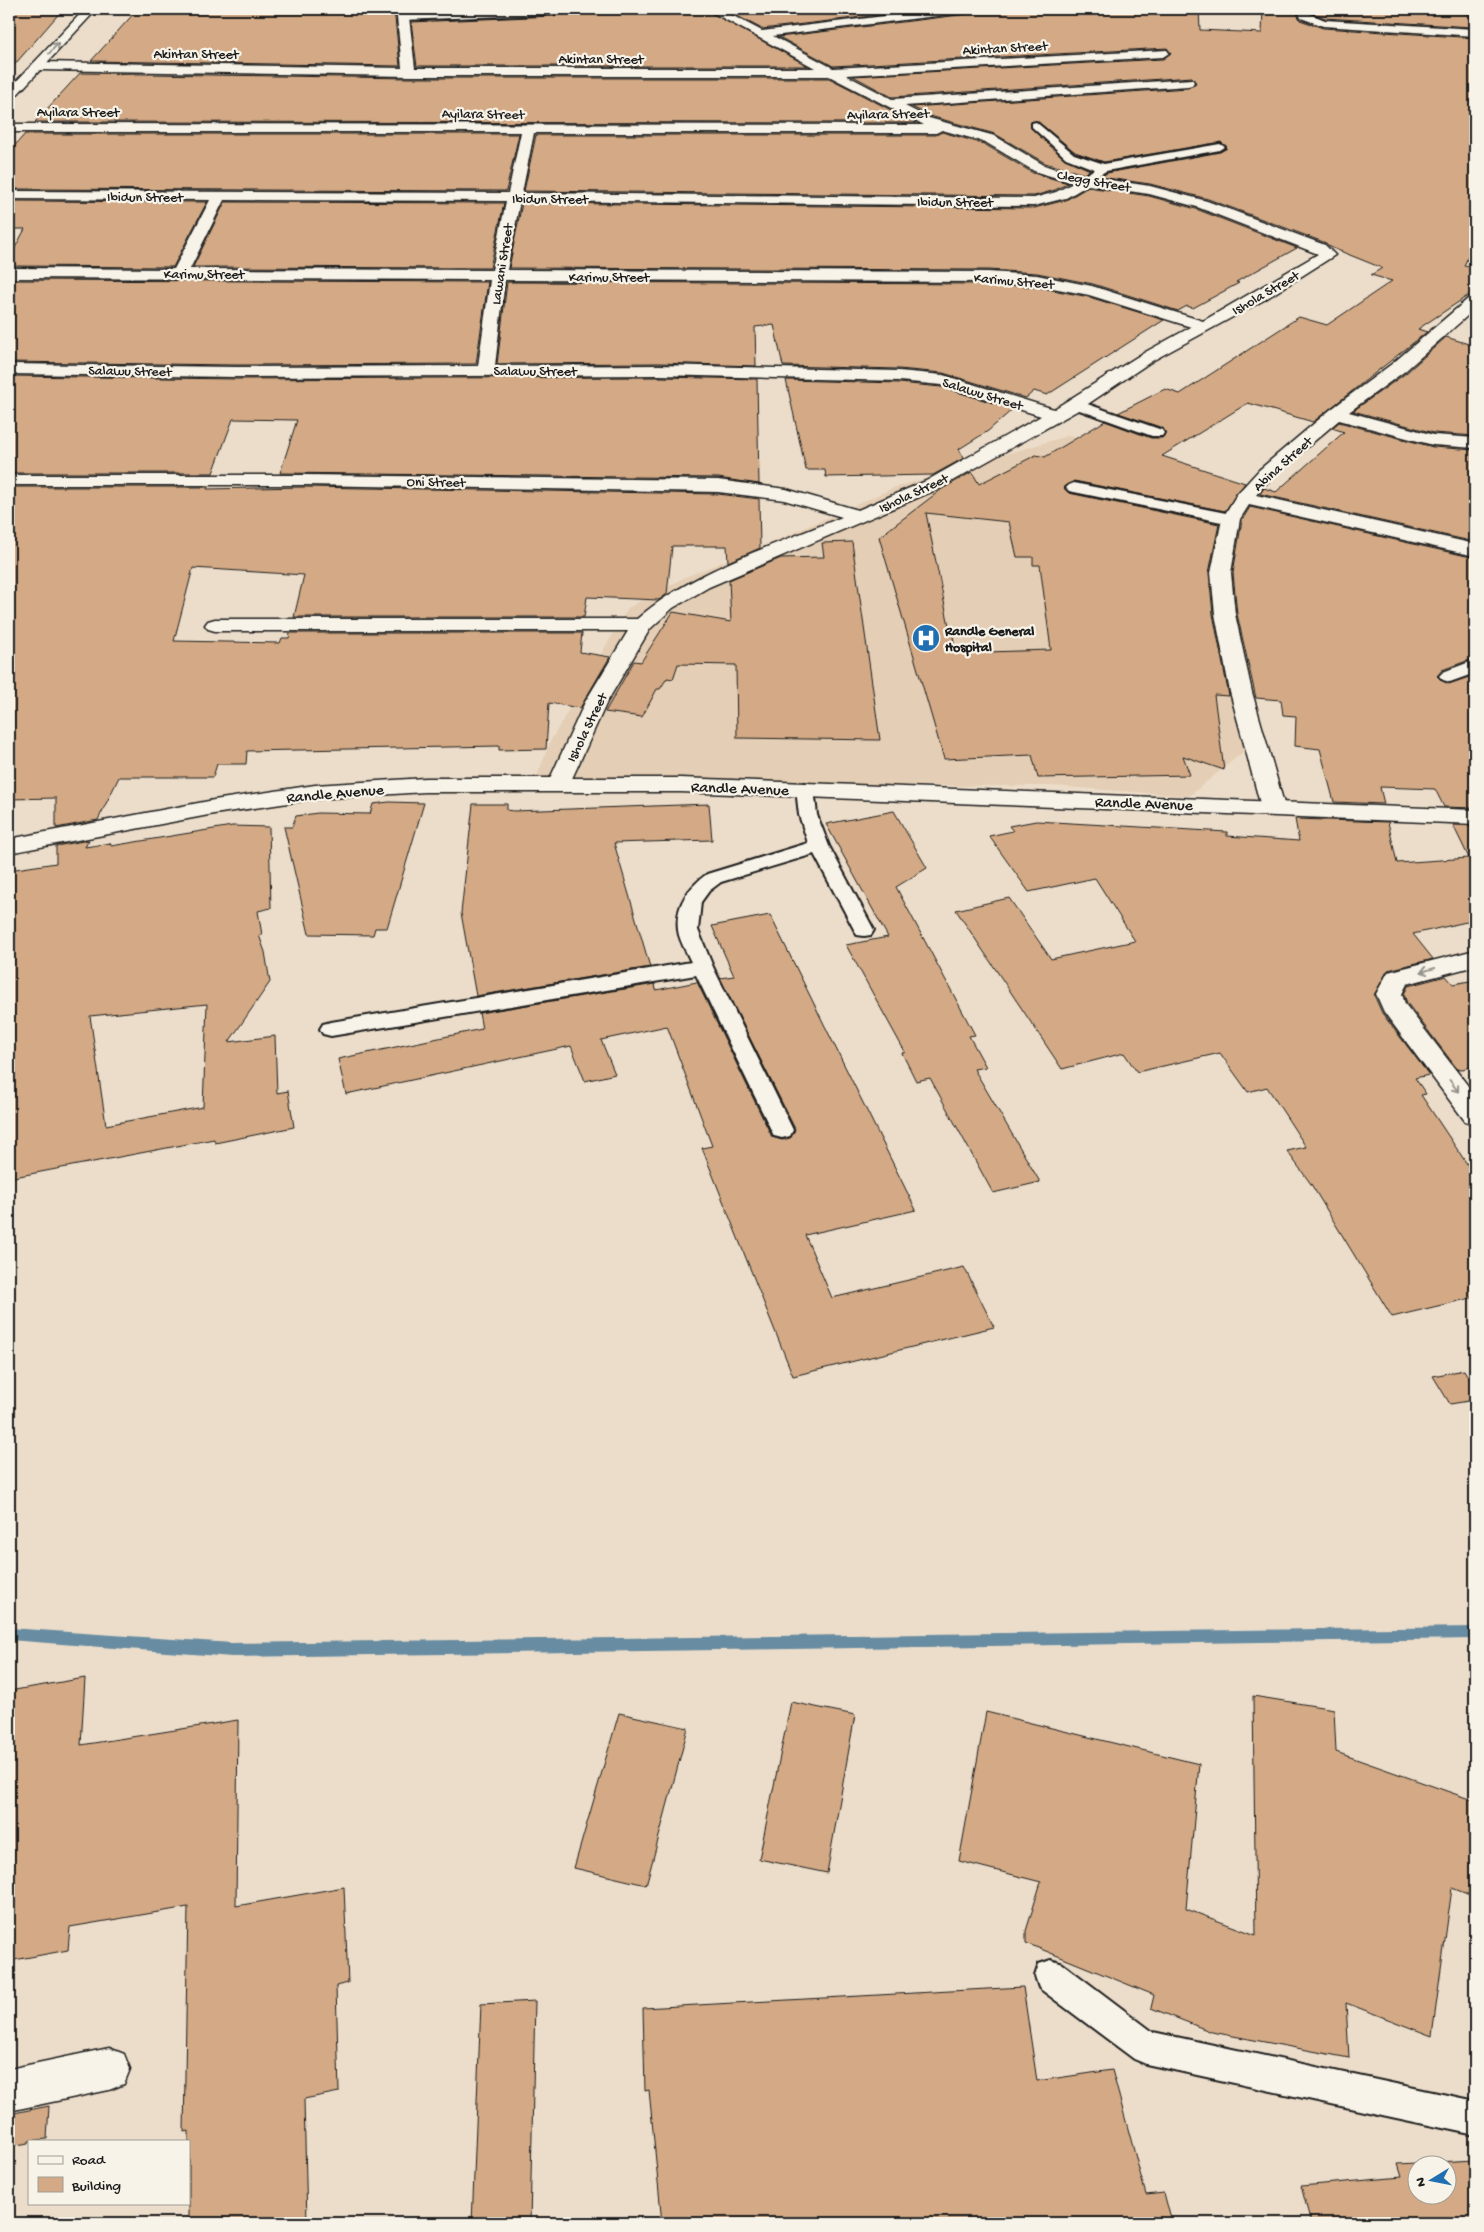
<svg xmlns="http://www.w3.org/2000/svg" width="1484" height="2232" font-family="'Gochi Hand',sans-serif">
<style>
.built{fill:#e4ceb5}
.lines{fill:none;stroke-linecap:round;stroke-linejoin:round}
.stream{fill:#678ca1;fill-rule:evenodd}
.building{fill:#d3aa85;stroke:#1c1c1c;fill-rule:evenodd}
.lane-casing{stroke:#1c1c1c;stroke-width:4}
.street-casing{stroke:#1c1c1c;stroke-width:3}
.secondary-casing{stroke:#1c1c1c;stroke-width:3}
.lane{fill:#f7f3e8;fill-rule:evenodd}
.street{fill:#f7f3e8;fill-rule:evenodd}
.secondary{fill:#f7f3e8;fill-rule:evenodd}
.oneway{stroke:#94928c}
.labels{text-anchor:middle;stroke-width:4.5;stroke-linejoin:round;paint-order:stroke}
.far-street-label{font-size:14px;fill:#1c1c1c;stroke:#f7f3e8}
.far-poi-label{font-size:14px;font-weight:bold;fill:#1c1c1c;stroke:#f7f3e8;text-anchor:start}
.street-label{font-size:16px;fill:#1c1c1c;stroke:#f7f3e8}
</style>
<rect width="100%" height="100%" fill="#ecddca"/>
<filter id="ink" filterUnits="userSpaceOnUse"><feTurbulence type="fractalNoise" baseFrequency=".02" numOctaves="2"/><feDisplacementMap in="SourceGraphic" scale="10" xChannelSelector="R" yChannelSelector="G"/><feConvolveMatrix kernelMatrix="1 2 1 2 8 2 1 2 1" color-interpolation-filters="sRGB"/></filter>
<g filter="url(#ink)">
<!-- built -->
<path class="built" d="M1070,435L1225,547L1259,739L1189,796L1052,786L534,784L551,740L628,608L685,577L784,537L893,488Z"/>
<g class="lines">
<!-- stream -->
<path class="stream" d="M1475,1627V1639L232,1657L9,1640V1628L232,1643Z"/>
</g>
<!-- building -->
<g class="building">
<path d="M9,9H63L9,71Z"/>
<path d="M176,9H391L395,18L400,66L91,61L137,10Z"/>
<path d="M407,9H495L409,12Z"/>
<path d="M559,9H704L808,66H417L411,22L554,16L561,12Z"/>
<path d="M724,9H929L762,29Z"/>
<path d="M976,9H1199L1200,30L1262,33L1263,9H1295L1300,20L1323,28L1475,38V240L1464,266L1475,268V291L1418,329L1427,332L1313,422L1248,403L1162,456L1245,483L1225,511L1074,481L1064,488L1069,493L1219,524L1209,573L1213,614L1229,696L1214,695L1224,770L1183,756L1190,775L1038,778L1032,755L944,759L879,537L942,489L972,472L979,484L1036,455L1045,457L1105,421L1151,438H1162L1166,434L1163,428L1118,413L1165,389L1180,394L1299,317L1327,325L1392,281L1371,275L1382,268L1330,247L1326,243L1208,199L1150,184L1100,177L1107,173L1220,152L1227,148L1221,142L1104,162L1075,152L1037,121L1031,122V128L1065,159L1090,170L1084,174L1045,163L995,134L930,116L912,107L1188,88L1196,83L1192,77L892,97L853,76L1163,59L1171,53L1167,48L833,66L779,37L968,14ZM926,513L1009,522L1017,557H1033V565H1040L1051,650L955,653L952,626H949Z"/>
<path d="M1311,9H1461L1463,13L1469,14L1472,27L1325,18L1312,13Z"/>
<path d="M80,73L409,78H829L916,123L35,122Z"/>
<path d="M942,132L984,144L1033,173L1068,183L1055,190L1034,196L524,191L536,135H936Z"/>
<path d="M25,134H519L506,191L9,189V152Z"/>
<path d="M1088,187L1149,196L1196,209L1297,248L1236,282L1239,283L1193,308L1187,306L1178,311L1093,284L1037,273L988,270L509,268L522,203L1034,208L1066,200Z"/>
<path d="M9,201L207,202L173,267L9,266V259L25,229H9Z"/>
<path d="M225,202L504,203L490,268L193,267Z"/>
<path d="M9,280L488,282L476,364L236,365L9,362Z"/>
<path d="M507,282L988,284L1037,287L1089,297L1164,320L1047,395L1034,391L1026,398L943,373L899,369L783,366L774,325L755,327L756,366L659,363L497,364Z"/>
<path d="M1446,337L1475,346V436L1434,433L1353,411L1406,373Z"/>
<path d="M9,376L236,379L659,377L757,379L759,484L718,478L280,473L297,420L233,419L213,473H9Z"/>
<path d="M786,380L899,383L941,387L1013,409L988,431L959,449L964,458L933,475L826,477L825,470H806Z"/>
<path d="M1339,422L1433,447L1475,450V542L1260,494L1264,488L1276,492L1344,432L1332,428Z"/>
<path d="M9,487H208L207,489L304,487L718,494L759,499L760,548L728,562L727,546H672L667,594L659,600L587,597L584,617H294L304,575L193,568L174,641L280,643L282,638H289L290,633H582L580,652L610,657L580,708L549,703L546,749L499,750V746L247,751L246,764H217L213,777H119L98,820L56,828V798L9,799Z"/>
<path d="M1250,507L1475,558V658L1442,670L1437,676L1442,681L1449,684L1475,675V808L1444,807L1435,789L1380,787L1384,804L1334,802L1320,749L1295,746L1296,716L1283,715L1281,700L1256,698L1237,614L1233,573L1242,520Z"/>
<path d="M852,542L880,740L737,738L736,665L678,664L673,679L667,678L660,689H657L642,717L605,712L634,661L641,662L673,612L731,622L729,580L781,558L824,557L822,543Z"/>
<path d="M389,802L424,803L387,928H375L373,935L309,934L284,827H292L296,816L318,813L370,814L373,804Z"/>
<path d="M473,804H507V810L514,811L709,804L712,840L614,843L650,967L476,996L461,913Z"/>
<path d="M894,811L927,868L896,887L975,1035L969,1036L986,1067L974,1069L1040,1182L993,1193L930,1078L916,1081L902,1053L905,1052L846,945L888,937L826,824Z"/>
<path d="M1295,819L1388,822L1397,863L1469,858L1453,825L1475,826V920L1413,934L1433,959L1388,970L1374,995L1382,1013L1429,1075L1415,1078L1426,1094L1421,1095L1475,1176V1297L1392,1317L1311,1184L1287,1151L1306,1147L1267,1087L1248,1092L1220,1053L1137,1072L1124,1053L1062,1069L956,910L1009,898L1051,959L1135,941L1095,878L1029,892L989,836L1013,831L1009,826L1036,821L1227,832V836L1299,841Z"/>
<path d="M232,826L269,827L271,908L258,911L262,935H259L265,952L270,982L229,1042L275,1036L277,1093L288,1091L294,1127L215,1143L214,1139L9,1178V870L56,863V846L89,840L85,847L111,843V846ZM207,1004L203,1107L106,1125L90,1016Z"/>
<path d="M770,915L916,1210L805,1235L832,1298L964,1267L994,1327L793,1376L702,1148L712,1146L667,1026L601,1040L615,1074L585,1081L571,1046L346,1094L338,1059L482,1029L479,1013L655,984L656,990L697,982L772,1137L782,1140L790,1138L795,1129L720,978L734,976L712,926Z"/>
<path d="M1446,976L1453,984L1475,980V1066L1458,1070L1407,1003L1404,994L1408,986Z"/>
<path d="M1464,1370L1475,1388V1400L1450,1404L1433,1376Z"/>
<path d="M85,1678L81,1745L238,1720L236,1906L344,1887L348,1983L336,1986L339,2092L304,2099L307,2223H189V2131L184,2132L188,1907L70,1927L68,1950L9,1961V1691Z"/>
<path d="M1253,1696L1334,1709L1336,1752L1475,1801V1897L1452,1888L1432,2036L1346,2003L1349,2058L1212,2032L1151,2008L1154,1995L1026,1943V1931L1041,1882L959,1861L986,1712L1199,1764L1186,1909L1256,1935Z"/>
<path d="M791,1702L855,1715L827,1873L759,1859Z"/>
<path d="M619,1713L688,1728L646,1885L574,1868Z"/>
<path d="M1023,1987L1037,2081L1112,2070L1146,2195L1164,2193L1172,2223H662L649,2090L645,2091L643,2008Z"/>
<path d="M535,2001L530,2223H472L481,2004Z"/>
<path d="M49,2106L47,2139L29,2141V2143L9,2146V2114Z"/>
<path d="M1475,2160V2223H1311L1301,2186L1402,2177L1398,2164ZM1416,2164H1446V2194H1416Z"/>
</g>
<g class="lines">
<defs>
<g id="lane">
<path d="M540,9H556L559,11L554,14L403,20L398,17L403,14Z"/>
<path d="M1036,122L1074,154L1104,164L1220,144L1225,147L1220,150L1106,171L1085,183L1079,180L1094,169L1066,158L1032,127V123Z"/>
<path d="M1076,400L1162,430L1164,433L1162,436H1152L1071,407L1069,404L1071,401Z"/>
<path d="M1074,483L1231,514L1239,519L1231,524L1069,491L1066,488L1069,485Z"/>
<path d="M805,783L812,785L814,789L817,815L829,846L874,930L871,935L864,936L857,935L814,854L721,882L709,891L701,902L698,930L713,967L793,1130L790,1136L782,1138L774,1136L696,975L331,1036L323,1034L320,1029L323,1024L331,1022L691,962C687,953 679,940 678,930C675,905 689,887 707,874L808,843L799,815L796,789L798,785Z"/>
<path d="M1051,1960L1063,1964L1153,2032L1475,2101V2135L1146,2064L1134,2059L1039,1988L1035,1976L1039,1964Z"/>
</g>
<g id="street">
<path d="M393,9H405L409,17L415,68H815L706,9H720L762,31L942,9H974L968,12L773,36L833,68L1167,50L1169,53L1163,57L846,75L892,99L1192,79L1194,82L1192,85L1188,86L905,106L929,118L995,136L1044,165L1070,174L1150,186L1207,201L1325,245L1335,255L1264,300L1152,361L1082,408L938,489L709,587L673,608L650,629L607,702L570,783L567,788L559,790L551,788L548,783L585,702L628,631H215L208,629L205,625L208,621L215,619H637C693,570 773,546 842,517L784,500L718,492L304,485H9V475H304L718,480L786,489L858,510L926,481L1041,416L941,385L899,381L659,375L236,377L9,374V364L236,367L478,366L490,280L9,278V268L174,269L210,200L9,199V191L508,193L521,132H9V124L924,125L829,76H409L39,70L33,66L39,62L402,68L397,17ZM942,130L985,142L1034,171L1073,183L1056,192L1034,198L522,193L534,133H936ZM1088,185L1149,194L1197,207L1318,254L1203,321L1092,286L1037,275L988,272L507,270L520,201L1034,206L1066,198ZM224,200L506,201L492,270L190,269ZM505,280L988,282L1037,285L1089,295L1191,327L1140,355L1054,409L943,375L899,371L659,365L495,366Z"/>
<path d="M1297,9H1309L1310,14L1325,20L1475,29V36L1323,26L1301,18Z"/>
<path d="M1475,296V309L1405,371L1349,412L1434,435L1475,438V448L1433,445L1339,420L1271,478L1256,495L1475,544V556L1249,505L1240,519L1231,573L1235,614L1252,692L1285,807L1281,812L1273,814L1265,812L1261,807L1230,692L1215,614L1211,573L1222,519L1237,494L1259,470L1330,410L1393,363L1469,298Z"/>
<path d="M1475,660V673L1450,682L1443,680L1439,676L1443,672Z"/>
<path d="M1475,950V966L1407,984L1402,994L1405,1004L1475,1095V1124L1465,1121L1384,1012L1376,994L1388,972Z"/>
<path d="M109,2048L124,2054L130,2069L124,2084L109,2090L9,2111V2069Z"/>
</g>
<g id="secondary">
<path d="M85,9H97L13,99L9,100V89Z"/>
<path d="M425,778H681L1475,810V824L681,792H425L315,799L214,814L9,853V839L214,800L315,785Z"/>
</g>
</defs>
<!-- lane casing -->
<use href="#lane" class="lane-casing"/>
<!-- street casing -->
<use href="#street" class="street-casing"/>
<!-- secondary casing -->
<use href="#secondary" class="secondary-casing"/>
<!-- lane -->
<use href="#lane" class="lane"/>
<!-- street -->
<use href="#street" class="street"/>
<!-- secondary -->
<use href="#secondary" class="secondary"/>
</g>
<!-- one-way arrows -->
<defs><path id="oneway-shaft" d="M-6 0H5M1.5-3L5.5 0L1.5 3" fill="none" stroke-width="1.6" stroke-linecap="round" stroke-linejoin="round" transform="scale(1.25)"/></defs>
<g class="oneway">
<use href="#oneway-shaft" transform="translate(54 48) rotate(-48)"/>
<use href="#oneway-shaft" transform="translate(1428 970) rotate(165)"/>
<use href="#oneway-shaft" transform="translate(1454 1086) rotate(53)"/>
</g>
</g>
<!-- icons -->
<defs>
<symbol id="hospital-disc" viewBox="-11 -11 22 22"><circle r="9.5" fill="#1f6fb2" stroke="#f7f3e8"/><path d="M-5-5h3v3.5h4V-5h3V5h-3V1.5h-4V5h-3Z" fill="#fff"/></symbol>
</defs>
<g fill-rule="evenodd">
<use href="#hospital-disc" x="910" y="622" width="32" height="32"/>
</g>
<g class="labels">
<!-- far-street labels -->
<g class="far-street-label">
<text transform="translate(1005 47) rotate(-3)" y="5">Akintan Street</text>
<text x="196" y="58">Akintan Street</text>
<text x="601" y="63">Akintan Street</text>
<text x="78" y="116">Ayilara Street</text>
<text transform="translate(483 113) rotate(1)" y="5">Ayilara Street</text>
<text transform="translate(888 113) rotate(-1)" y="5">Ayilara Street</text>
<text transform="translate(1094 180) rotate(10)" y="5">Clegg Street</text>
<text x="145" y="201">Ibidun Street</text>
<text x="550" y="203">Ibidun Street</text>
<text x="955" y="206">Ibidun Street</text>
<text transform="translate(501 264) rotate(-81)" y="5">Lawani Street</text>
<text x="204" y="278">Karimu Street</text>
<text x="609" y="281">Karimu Street</text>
<text transform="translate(1014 280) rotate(5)" y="5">Karimu Street</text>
<text transform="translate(1265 292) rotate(-30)" y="5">Ishola Street</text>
<text transform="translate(130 370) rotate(1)" y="5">Salawu Street</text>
<text x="535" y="375">Salawu Street</text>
<text transform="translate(983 393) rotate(17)" y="5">Salawu Street</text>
<text transform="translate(1282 463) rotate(-42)" y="5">Abina Street</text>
<text transform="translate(436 481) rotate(1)" y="5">Oni Street</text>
<text transform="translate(913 492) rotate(-25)" y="5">Ishola Street</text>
<text transform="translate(586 727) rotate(-64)" y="5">Ishola Street</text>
</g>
<!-- far-poi labels -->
<g class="far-poi-label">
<text x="945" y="635">Randle General<tspan x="945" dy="16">Hospital</tspan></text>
</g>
<!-- street labels -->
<g class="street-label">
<text transform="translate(740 787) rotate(2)" y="6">Randle Avenue</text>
<text transform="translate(335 792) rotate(-5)" y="6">Randle Avenue</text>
<text transform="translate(1144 802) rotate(2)" y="6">Randle Avenue</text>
</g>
</g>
<!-- margin -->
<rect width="1484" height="2232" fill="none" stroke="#f7f3e8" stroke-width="30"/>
<rect x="15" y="15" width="1454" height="2202" fill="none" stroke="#1c1c1c" stroke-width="2" filter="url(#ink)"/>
<!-- legend -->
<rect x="28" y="2140" width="162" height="65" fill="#f7f3e8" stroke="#9f9d96"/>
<rect x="38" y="2156" width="25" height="8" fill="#f7f3e8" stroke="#9f9d96"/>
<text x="72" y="2164" font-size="15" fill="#1c1c1c">Road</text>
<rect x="38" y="2177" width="25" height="15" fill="#d3aa85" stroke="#9f9d96"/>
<text x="72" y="2190" font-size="15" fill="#1c1c1c">Building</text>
<!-- north arrow -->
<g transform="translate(1432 2180) rotate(260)"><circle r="24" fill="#f7f3e8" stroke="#9f9d96"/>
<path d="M0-4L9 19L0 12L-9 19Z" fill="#1f6fb2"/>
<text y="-8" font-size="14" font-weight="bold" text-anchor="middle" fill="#1c1c1c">N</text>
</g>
</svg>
